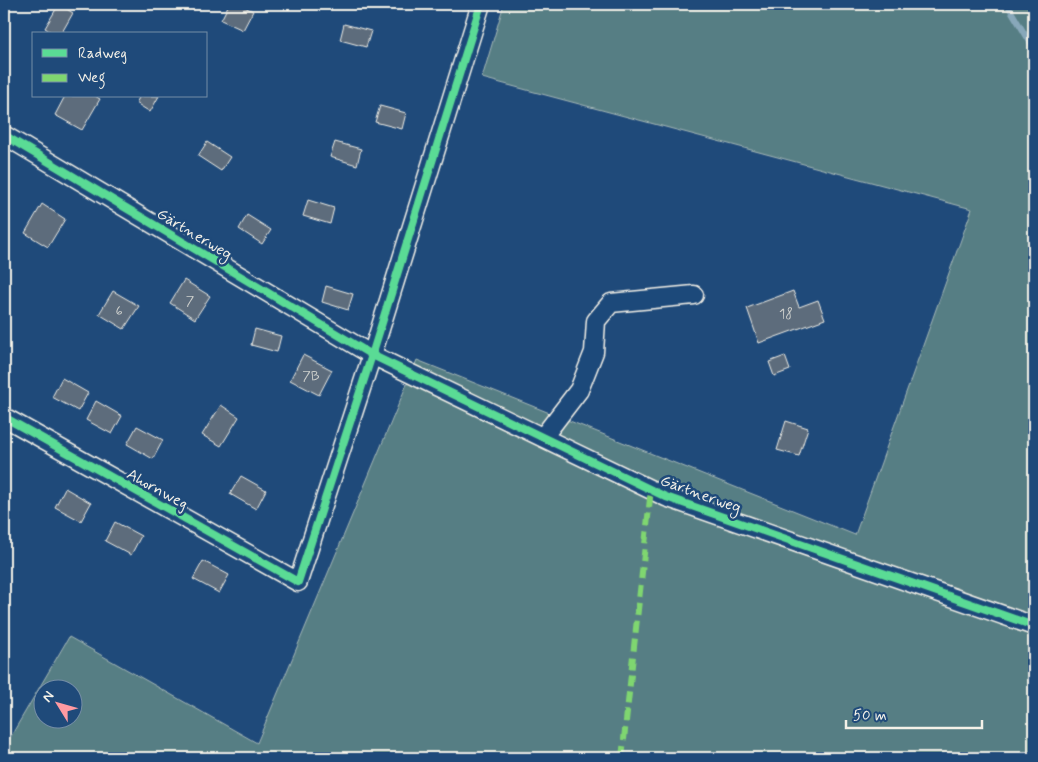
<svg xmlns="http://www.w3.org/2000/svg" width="1038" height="762" font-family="Mynerve,sans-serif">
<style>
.green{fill:#577e84;stroke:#a6b8b6;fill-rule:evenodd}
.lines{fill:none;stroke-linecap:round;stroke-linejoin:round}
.stream{stroke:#88a8ba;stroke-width:5.5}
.building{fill:#5d6c7c;stroke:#f4f1e8}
.minor-casing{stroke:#f4f1e8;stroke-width:21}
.minor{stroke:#1f4a7a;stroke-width:18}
.quiet{stroke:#7fd670;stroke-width:6;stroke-dasharray:12 6;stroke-linecap:butt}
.cycleway-casing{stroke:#1f4a7a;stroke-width:11}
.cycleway{stroke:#5adb95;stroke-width:8}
.labels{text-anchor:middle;stroke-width:5;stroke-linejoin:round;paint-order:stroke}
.number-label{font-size:14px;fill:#ced0cd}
.street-label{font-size:16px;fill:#f4f1e8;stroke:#1f4a7a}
</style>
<rect width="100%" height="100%" fill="#1f4a7a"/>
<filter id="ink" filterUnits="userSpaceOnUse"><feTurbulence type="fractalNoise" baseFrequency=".02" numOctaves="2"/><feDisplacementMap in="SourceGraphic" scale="10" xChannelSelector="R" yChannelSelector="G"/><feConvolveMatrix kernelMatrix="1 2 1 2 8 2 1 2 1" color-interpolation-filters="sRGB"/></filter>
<g filter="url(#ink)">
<!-- green -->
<path class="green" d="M504,4H1034V758H4V748L69,637L257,743L417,360L855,535L972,209L482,78ZM42,690H72V720H42Z"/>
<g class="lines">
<!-- stream -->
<path class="stream" d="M1007,4L1034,49"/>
</g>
<!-- building -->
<g class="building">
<path d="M59,4L73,13L61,34H54L45,28Z"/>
<path d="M229,4H238L253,11L243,30L221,20Z"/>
<path d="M344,24L371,31L366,47L340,40Z"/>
<path d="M65,96H95L100,99L82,130L55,115Z"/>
<path d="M140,96H159L150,112L136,103Z"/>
<path d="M380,106L406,113L402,129L375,122Z"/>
<path d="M207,142L230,157L221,171L198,156Z"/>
<path d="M335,142L361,149L357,165L330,157Z"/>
<path d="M308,200L334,208L330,224L303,216Z"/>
<path d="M42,204L65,219L48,247L25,233Z"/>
<path d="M247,215L271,230L262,244L239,229Z"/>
<path d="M184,280L210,296L195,319L170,303Z"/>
<path d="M326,286L353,294L348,310L322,302Z"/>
<path d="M113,291L139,306L124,329L99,314Z"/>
<path d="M793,291L799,307L818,300L825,319L759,343L747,308Z"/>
<path d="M255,329L281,336L277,352L251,345Z"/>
<path d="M303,355L332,370L319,395L290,380Z"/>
<path d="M785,356L790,370L774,376L769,362Z"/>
<path d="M62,378L88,393L78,411L52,397Z"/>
<path d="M96,401L122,416L112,434L86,420Z"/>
<path d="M221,405L239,417L221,446L202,435Z"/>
<path d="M786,421L808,428L799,456L777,450Z"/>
<path d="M137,426L163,440L153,459L127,444Z"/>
<path d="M241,476L266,490L256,509L230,494Z"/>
<path d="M65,488L91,503L81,521L55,507Z"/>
<path d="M115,522L141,536L131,555L105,541Z"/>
<path d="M203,561L229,575L219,593L193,579Z"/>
</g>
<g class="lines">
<defs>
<g id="minor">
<path d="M4,135L372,355L666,497L1034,626"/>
<path d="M4,417L298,582L372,355L481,4"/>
<path d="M543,437L579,390L594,352L596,321L611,303L694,295"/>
</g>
</defs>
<!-- minor casing -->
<use href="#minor" class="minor-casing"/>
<!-- minor -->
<use href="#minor" class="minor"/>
<!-- quiet -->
<path class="quiet" d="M622,758L651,489"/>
<defs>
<g id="cycleway">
<path d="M4,135L372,355L666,497L1034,626"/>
<path d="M4,417L298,582L372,355L481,4"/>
</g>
</defs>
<!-- cycleway casing -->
<use href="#cycleway" class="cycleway-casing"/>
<!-- cycleway -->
<use href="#cycleway" class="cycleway"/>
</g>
</g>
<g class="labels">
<!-- number labels -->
<g class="number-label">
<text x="190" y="305">7</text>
<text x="119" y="315">6</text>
<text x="786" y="318">18</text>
<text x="311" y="380">7B</text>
</g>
<!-- street labels -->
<g class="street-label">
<text transform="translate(195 233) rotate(31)" y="6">Gärtnerweg</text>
<text transform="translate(158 488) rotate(29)" y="6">Ahornweg</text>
<text transform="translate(701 493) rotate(20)" y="6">Gärtnerweg</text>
</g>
</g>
<!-- margin -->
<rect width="1038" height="762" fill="none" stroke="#1f4a7a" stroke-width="20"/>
<rect x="10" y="10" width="1018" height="742" fill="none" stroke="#f4f1e8" stroke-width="2" filter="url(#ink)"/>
<!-- legend -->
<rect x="32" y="32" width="175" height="65" fill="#1f4a7a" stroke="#748da6"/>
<rect x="42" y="49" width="25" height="8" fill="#5adb95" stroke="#748da6"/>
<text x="78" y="58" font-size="15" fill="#f4f1e8">Radweg</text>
<rect x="42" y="74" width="25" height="8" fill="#7fd670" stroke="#748da6"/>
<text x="78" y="82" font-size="15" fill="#f4f1e8">Weg</text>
<!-- north arrow -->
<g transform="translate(58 704) rotate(307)"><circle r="24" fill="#1f4a7a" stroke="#748da6"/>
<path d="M0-4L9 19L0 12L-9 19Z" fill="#ff9aa2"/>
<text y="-8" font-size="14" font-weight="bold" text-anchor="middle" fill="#f4f1e8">N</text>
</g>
<!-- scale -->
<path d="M846 720v8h136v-8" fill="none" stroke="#f4f1e8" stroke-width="2.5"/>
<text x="853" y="720" font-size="15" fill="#f4f1e8" stroke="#1f4a7a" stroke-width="4" paint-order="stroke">50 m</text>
</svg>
